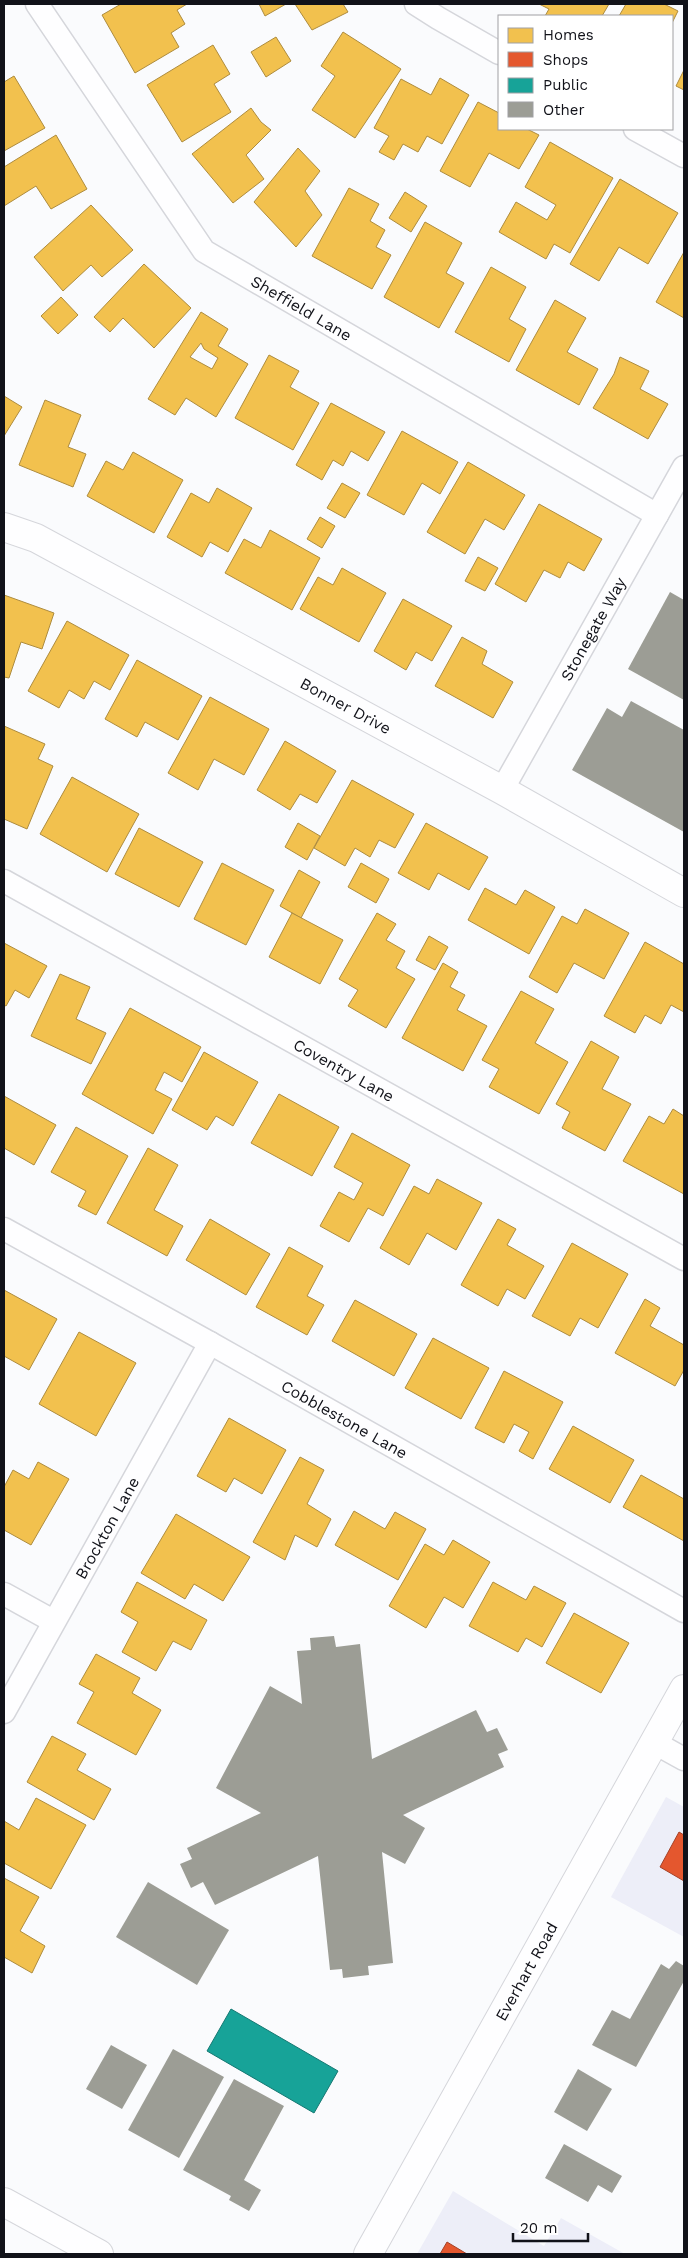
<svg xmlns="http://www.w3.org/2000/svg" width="688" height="2258" font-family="'Work Sans',sans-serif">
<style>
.built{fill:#edeef8}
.homes{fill:#f2c14e;stroke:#ae8c3e;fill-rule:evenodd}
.shops{fill:#e4572e;stroke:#a54228}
.public{fill:#17a398;stroke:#157872}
.building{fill:#9c9d95}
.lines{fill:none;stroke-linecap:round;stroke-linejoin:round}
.minor-casing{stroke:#d5d6db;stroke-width:25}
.tertiary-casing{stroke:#d5d6db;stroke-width:30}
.secondary-casing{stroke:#d5d6db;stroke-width:30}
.minor{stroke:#fefeff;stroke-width:22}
.tertiary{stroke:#fefeff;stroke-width:28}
.secondary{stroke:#fefeff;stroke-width:28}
.labels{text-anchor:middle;stroke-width:5;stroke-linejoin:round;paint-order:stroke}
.street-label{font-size:16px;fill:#111219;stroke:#fff}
</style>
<rect width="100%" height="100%" fill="#fafbfd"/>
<!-- built -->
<g class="built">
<path d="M666,1797L684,1807V1937L611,1897Z"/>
<path d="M453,2191L544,2246L561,2218L625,2254H417Z"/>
</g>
<!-- homes -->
<g class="homes">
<path d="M121,4H187L177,10L185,24L171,33L179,47L135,73L102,15Z"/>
<path d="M259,4H286L265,16Z"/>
<path d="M295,4H343L348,12L312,30Z"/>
<path d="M539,4H609L602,16H545L549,9Z"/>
<path d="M626,4H664L678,11L672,23V16H619Z"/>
<path d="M343,32L401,69L355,138L312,110L335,76L321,66Z"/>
<path d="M276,37L291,61L266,77L251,52Z"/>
<path d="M213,45L230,74L214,84L231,112L182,142L147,85Z"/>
<path d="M684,70V90L676,86Z"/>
<path d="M14,76L45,128L4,151V82Z"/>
<path d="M440,78L469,95L442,144L427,136L418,152L403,144L394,160L379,152L389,136L374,128L401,79L431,95Z"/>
<path d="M478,102L499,113V129H527L539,135L519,169L489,153L470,187L440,171Z"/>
<path d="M251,108L261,122L271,130L246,155L264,179L233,203L192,154Z"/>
<path d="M56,135L87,189L51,209L36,186L4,206V167Z"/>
<path d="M550,142L613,178L570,253L554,244L546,259L499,232L516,202L547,220L556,205L525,187Z"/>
<path d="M298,148L320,171L305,191L322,215L296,247L254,202Z"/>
<path d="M620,179L678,213L648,264L619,247L599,281L570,264Z"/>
<path d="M349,188L379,204L370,221L385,230L376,247L391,255L372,289L312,256Z"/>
<path d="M405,192L427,206L411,232L389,218Z"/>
<path d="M91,205L133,250L102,277L91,265L63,291L34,257Z"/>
<path d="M425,222L462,243L446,273L464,283L439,328L384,297Z"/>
<path d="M684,252V318L656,302Z"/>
<path d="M144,264L191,308L154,348L123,318L110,332L94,317Z"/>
<path d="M491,267L526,287L509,319L526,329L509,362L455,332Z"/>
<path d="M61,297L78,315L58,334L41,316Z"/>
<path d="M555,300L586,318L567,352L598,369L579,405L516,370Z"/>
<path d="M201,312L228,329L218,346L248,364L216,417L186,398L175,415L148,399ZM201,343L204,349L218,358L212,369L190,357Z"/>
<path d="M269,355L299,371L290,387L319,403L293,450L235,418Z"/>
<path d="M620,357L649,371L640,389L668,404L648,439L593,408L614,374Z"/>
<path d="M4,396L22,407L4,436Z"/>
<path d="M45,400L81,415L68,447L86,454L73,487L19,465Z"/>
<path d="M331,403L385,432L368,461L351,451L343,466L333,460L322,480L296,465Z"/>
<path d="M402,431L458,462L440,494L422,483L404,515L367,495Z"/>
<path d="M133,452L183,480L154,533L87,496L106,461L123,470Z"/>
<path d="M468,462L525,495L504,530L485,519L465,554L427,532Z"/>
<path d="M342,483L360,493L345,518L327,508Z"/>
<path d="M217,488L252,508L228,552L210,542L202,557L167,537L191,493L209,503Z"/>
<path d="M539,504L602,539L584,571L568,562L560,578L544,570L526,602L495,584Z"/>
<path d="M320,517L335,526L322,548L307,539Z"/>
<path d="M270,530L320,558L292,610L225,573L244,539L261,548Z"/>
<path d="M478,557L498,568L485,591L465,581Z"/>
<path d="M342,568L386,593L359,642L300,609L318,577L333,585Z"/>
<path d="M4,595L54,613L42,649L21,642L9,678L4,677Z"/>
<path d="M403,599L452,626L432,661L416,652L406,670L374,651Z"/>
<path d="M67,621L129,655L110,690L94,681L84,699L69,690L59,708L28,691Z"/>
<path d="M462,637L487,651L482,664L513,682L493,718L435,686Z"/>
<path d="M137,660L202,696L178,740L145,722L137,737L105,719Z"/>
<path d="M210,697L269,729L244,775L214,759L198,790L168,773Z"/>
<path d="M4,726L45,744L38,759L53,766L27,829L4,819Z"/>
<path d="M285,741L336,771L317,803L300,794L290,810L257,790Z"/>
<path d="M72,777L139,814L107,872L40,834Z"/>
<path d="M352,780L414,814L395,848L379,840L370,857L355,848L345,866L314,848Z"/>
<path d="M298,823L320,836L307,860L285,847Z"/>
<path d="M426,823L488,857L469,890L438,873L429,890L398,873Z"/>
<path d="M139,828L203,862L179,907L115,874Z"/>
<path d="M222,863L274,890L246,945L194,919Z"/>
<path d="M361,863L389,879L376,903L348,887Z"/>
<path d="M299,870L320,882L301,918L280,906Z"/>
<path d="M485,888L516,905L525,890L555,907L529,954L468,920Z"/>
<path d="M585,909L629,933L604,979L574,963L557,993L529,977L562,916L577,924Z"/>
<path d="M292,913L343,940L320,984L269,957Z"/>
<path d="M377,913L396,924L386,940L405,951L396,968L415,979L386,1028L348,1006L358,990L339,979Z"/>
<path d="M429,936L448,947L435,970L416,960Z"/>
<path d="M645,942L684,964V1012L671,1005L661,1024L645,1015L635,1033L604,1016Z"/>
<path d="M4,943L47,966L29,998L15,990L6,1006L4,1005Z"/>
<path d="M443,963L458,972L450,987L465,995L457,1010L487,1026L463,1071L402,1038Z"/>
<path d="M60,974L90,987L76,1019L106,1033L91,1064L31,1036Z"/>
<path d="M521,991L554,1009L535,1043L568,1062L539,1114L489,1087L499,1069L482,1060Z"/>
<path d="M130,1008L201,1047L182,1082L164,1072L155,1090L172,1099L153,1134L82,1094Z"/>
<path d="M591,1041L619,1057L602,1089L631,1104L605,1151L562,1128L570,1112L556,1104Z"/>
<path d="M204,1052L258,1082L233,1126L216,1116L207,1130L172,1110Z"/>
<path d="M279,1094L339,1127L312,1176L251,1143Z"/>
<path d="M4,1096L56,1125L34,1165L4,1148Z"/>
<path d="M673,1109L684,1116V1194L623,1161L649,1116L664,1124Z"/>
<path d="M76,1127L128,1156L96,1215L78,1206L86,1191L51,1172Z"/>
<path d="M352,1133L410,1165L383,1216L368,1208L349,1242L320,1226L339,1192L354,1200L363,1183L334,1167Z"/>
<path d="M148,1148L178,1165L154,1210L183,1226L167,1256L107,1223Z"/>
<path d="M437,1179L482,1203L456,1250L427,1233L409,1265L380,1248L414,1186L429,1194Z"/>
<path d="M210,1219L270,1254L246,1295L186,1260Z"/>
<path d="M498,1219L516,1229L507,1245L544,1266L525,1299L507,1289L498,1306L461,1285Z"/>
<path d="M572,1243L628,1274L598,1328L580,1318L570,1336L532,1316Z"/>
<path d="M289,1247L323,1266L307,1296L324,1305L307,1335L256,1307Z"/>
<path d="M4,1290L57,1319L29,1370L4,1356Z"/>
<path d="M645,1299L660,1308L650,1326L684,1345V1370L675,1386L615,1353Z"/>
<path d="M355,1300L417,1334L394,1376L332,1341Z"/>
<path d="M79,1332L136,1363L96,1436L39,1404Z"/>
<path d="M433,1338L489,1368L461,1419L405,1388Z"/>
<path d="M504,1371L563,1402L533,1459L519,1451L529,1432L514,1424L504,1443L475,1428Z"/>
<path d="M229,1418L286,1450L262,1494L234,1478L226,1492L197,1476Z"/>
<path d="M573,1426L634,1460L610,1503L549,1469Z"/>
<path d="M300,1457L324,1470L307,1504L331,1519L317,1547L295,1535L285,1560L253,1542Z"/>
<path d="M38,1462L69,1479L31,1545L4,1530V1487L13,1470L29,1479Z"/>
<path d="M641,1475L684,1499V1541L623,1507Z"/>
<path d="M354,1511L385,1529L395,1512L426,1529L398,1580L335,1545Z"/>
<path d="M176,1514L250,1557L223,1601L194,1584L185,1599L141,1573Z"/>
<path d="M453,1540L490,1562L463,1608L444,1597L426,1628L389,1606L425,1544L444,1555Z"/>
<path d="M137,1582L207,1620L191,1650L173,1641L156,1671L122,1652L138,1622L121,1612Z"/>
<path d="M493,1582L526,1600L534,1586L566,1603L542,1647L526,1638L518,1652L469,1626Z"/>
<path d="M574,1613L629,1643L601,1693L546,1663Z"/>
<path d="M96,1654L140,1678L132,1693L161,1710L136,1755L77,1723L94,1692L79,1684Z"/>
<path d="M52,1736L86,1754L77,1770L111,1789L94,1820L27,1782Z"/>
<path d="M36,1798L86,1825L51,1889L4,1863V1821L19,1830Z"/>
<path d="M4,1878L39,1897L20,1931L45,1946L32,1973L4,1957Z"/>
</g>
<!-- shops -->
<g class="shops">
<path d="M679,1832L684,1835V1881L660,1867Z"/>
<path d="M447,2242L467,2254H440Z"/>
</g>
<!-- public -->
<path class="public" d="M231,2009L338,2071L314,2113L207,2051Z"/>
<!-- building -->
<g class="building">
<path d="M670,592L684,600V700L628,669Z"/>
<path d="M631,701L684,730V832L572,770L607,708L622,717Z"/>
<path d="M334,1636L336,1647L360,1644L372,1759L476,1710L487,1732L497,1728L508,1750L498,1754L504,1767L403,1815L425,1828L405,1864L382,1852L393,1963L368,1966L369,1975L343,1978L342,1969L330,1970L318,1856L215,1905L203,1882L191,1888L180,1864L192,1859L187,1848L261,1813L216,1788L270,1686L302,1704L297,1651L311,1650L310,1638Z"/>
<path d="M148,1882L229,1930L197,1985L116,1937Z"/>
<path d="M676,1961L684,1966V1981L636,2067L592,2045L612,2010L630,2019L661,1964L669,1969Z"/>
<path d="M111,2045L147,2065L122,2109L86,2089Z"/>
<path d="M173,2049L224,2077L179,2158L128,2130Z"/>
<path d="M578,2069L612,2089L587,2131L554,2112Z"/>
<path d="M234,2079L284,2106L244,2180L261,2190L249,2211L229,2200L231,2196L183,2170Z"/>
<path d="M564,2144L622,2176L612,2193L598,2185L588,2202L545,2178Z"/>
</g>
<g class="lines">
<defs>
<g id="minor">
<path id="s1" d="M37,4L204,251L657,515"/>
<path d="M416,4L438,18L499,53"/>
<path d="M635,129L684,156"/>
<path id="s2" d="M502,790L684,467"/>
<path id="s3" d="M4,881L684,1259"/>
<path id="s4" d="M4,1229L210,1343L684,1611"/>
<path d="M4,1594L53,1621"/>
<path id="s5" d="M4,1712L210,1343"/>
<path d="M655,1743L684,1759"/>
</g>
<g id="tertiary">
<path id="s6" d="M4,527L36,538L502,790L684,893"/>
</g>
<g id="secondary">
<path d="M4,2202L99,2254"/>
<path id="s7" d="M368,2254L684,1689"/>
</g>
</defs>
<!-- minor casing -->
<use href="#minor" class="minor-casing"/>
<!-- tertiary casing -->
<use href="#tertiary" class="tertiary-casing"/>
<!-- secondary casing -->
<use href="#secondary" class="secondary-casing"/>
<!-- minor -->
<use href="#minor" class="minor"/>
<!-- tertiary -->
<use href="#tertiary" class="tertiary"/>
<!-- secondary -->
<use href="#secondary" class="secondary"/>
</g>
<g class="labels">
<!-- street labels -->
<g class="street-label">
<text dy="6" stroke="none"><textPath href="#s1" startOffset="411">Sheffield Lane</textPath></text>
<text dy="6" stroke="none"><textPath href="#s2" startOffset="185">Stonegate Way</textPath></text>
<text dy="6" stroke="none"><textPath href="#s6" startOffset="386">Bonner Drive</textPath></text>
<text dy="6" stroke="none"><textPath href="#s3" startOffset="389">Coventry Lane</textPath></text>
<text dy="6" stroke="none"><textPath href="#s4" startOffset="390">Cobblestone Lane</textPath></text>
<text dy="6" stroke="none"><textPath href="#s5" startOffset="211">Brockton Lane</textPath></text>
<text dy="6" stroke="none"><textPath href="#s7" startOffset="324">Everhart Road</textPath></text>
</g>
</g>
<!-- border -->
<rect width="688" height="2258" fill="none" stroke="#111219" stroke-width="10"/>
<!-- legend -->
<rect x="498" y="15" width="175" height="115" fill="#ffffff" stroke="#a0a0a3"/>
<rect x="508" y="28" width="25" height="15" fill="#f2c14e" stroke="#a0a0a3"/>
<text x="543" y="40" font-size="15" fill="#111219">Homes</text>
<rect x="508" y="52" width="25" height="15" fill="#e4572e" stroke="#a0a0a3"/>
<text x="543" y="65" font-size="15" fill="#111219">Shops</text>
<rect x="508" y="78" width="25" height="15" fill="#17a398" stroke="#a0a0a3"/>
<text x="543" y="90" font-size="15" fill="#111219">Public</text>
<rect x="508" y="102" width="25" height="15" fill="#9c9d95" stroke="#a0a0a3"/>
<text x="543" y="115" font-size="15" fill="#111219">Other</text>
<!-- scale -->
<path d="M513 2233v8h75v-8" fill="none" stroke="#111219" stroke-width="2.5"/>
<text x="520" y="2233" font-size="15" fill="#111219" stroke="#ffffff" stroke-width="4" paint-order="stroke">20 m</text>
</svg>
